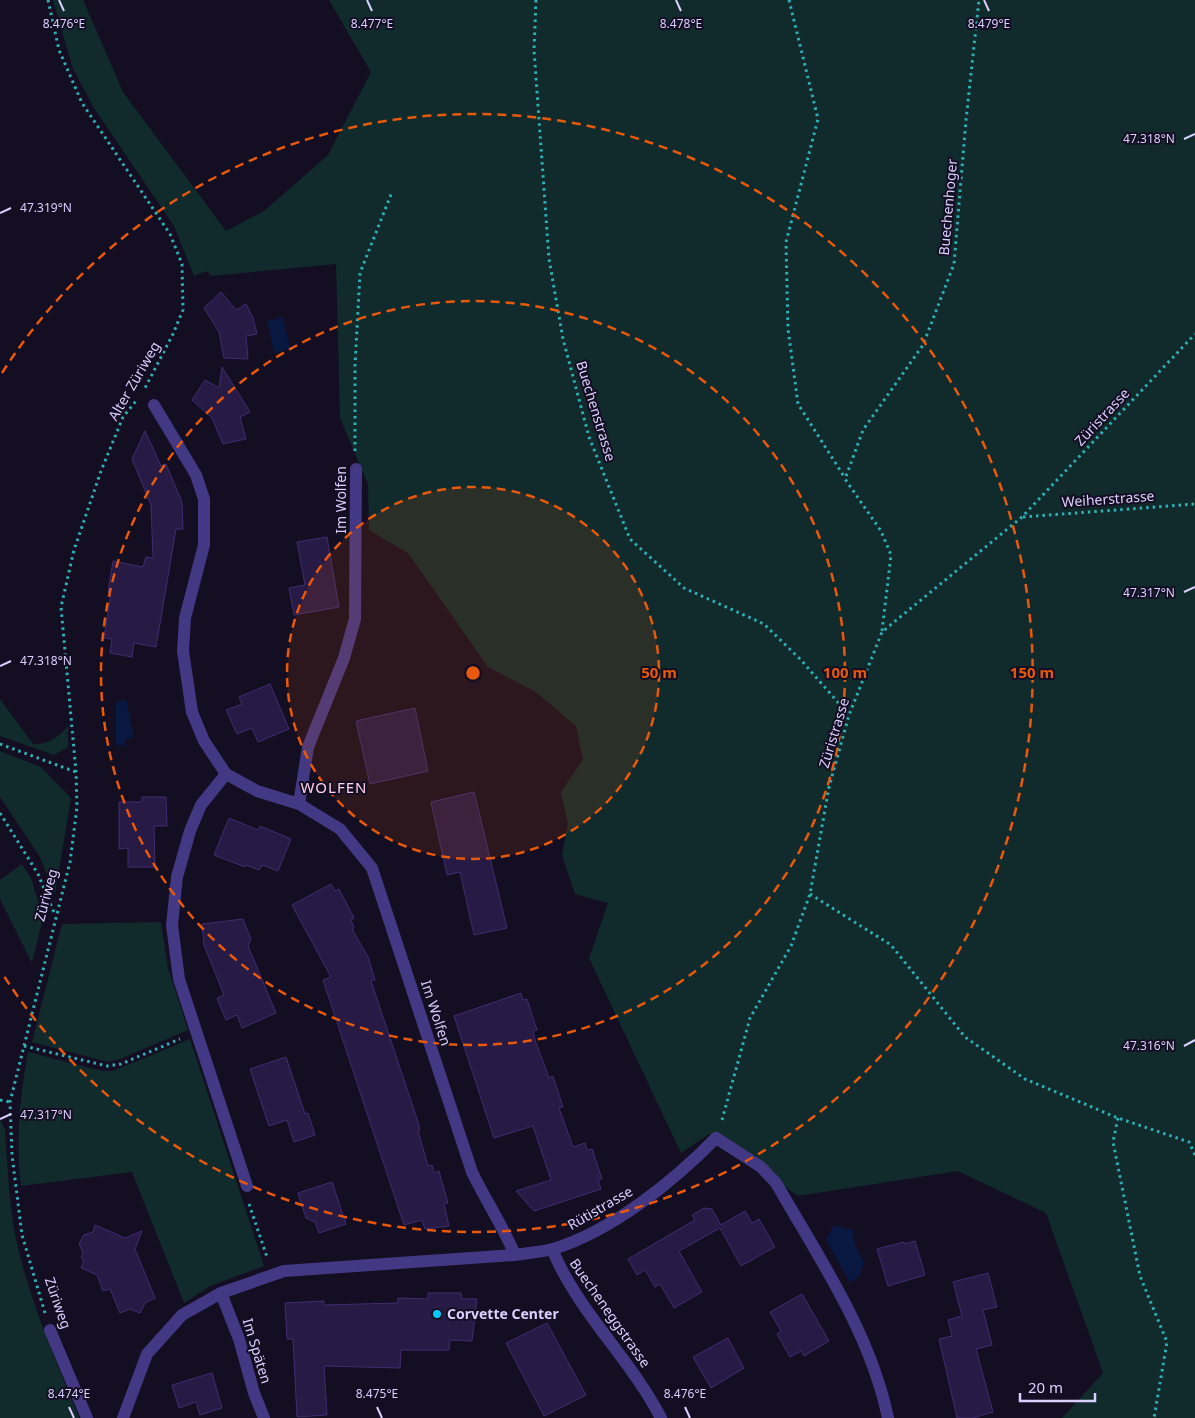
<svg xmlns="http://www.w3.org/2000/svg" width="1195" height="1418" font-family="'Noto Sans',sans-serif">
<style>
.green{fill:#112b2d}
.water{fill:#091841}
.building{fill:#271a44;stroke:#402c70}
.lines{fill:none;stroke-linecap:round;stroke-linejoin:round}
.path{stroke:#2eb0b5;stroke-width:3;stroke-dasharray:2.5 4;stroke-linecap:butt}
.street{stroke:#433883;stroke-width:12}
.ticks{fill:none;stroke:#dad0ff;stroke-width:2}
.ring{fill:none;stroke:#e8590c;stroke-width:2.5;stroke-dasharray:9 6}
.poi-dot{fill:#00c8fb;stroke:#140e23;stroke-width:2}
.labels{text-anchor:middle;stroke-width:4;stroke-linejoin:round;paint-order:stroke}
.street-label{font-size:14px;fill:#dad0ff;stroke:#140e23}
.poi-label{font-size:14px;font-weight:bold;fill:#dad0ff;stroke:#140e23;text-anchor:start}
.neighbourhood-label{font-size:15px;letter-spacing:1px;fill:#ffd2ea;stroke:#140e23}
.ticks-label{font-size:12px;text-anchor:middle;fill:#dad0ff;stroke:#140e23;stroke-width:4;stroke-linejoin:round;paint-order:stroke}
.centre{fill:#e8590c;stroke:#140e23;stroke-width:2.5}
.ring-label{font-size:15px;text-anchor:middle;font-weight:bold;fill:#e8590c;stroke:#140e23;stroke-width:4;stroke-linejoin:round;paint-order:stroke}
</style>
<rect width="100%" height="100%" fill="#140e23"/>
<!-- green -->
<g class="green">
<path d="M53,0H83L123,92L226,231L264,211L328,155L371,72L329,0H1195V1418H1062L1103,1373L1046,1213L958,1171L798,1196L709,1134L681,1153L589,958L608,903L575,894L562,855L568,824L561,792L583,759L576,726L536,692L488,667L408,553L369,530L368,484L340,418L336,264L211,276L207,271L194,276L174,226L94,108L73,69Z"/>
<path d="M0,699L33,744C48,744 58,738 68,726V747L54,755L0,736Z"/>
<path d="M0,751L41,767L71,798L55,894L40,857L0,797Z"/>
<path d="M22,864L31,878L43,918L32,963L0,899V880Z"/>
<path d="M161,922L168,968L188,1030L120,1059L108,1062L32,1042L62,924Z"/>
<path d="M190,1039L264,1266L210,1286L184,1303L132,1172L21,1186C15,1139 20,1099 28,1052L102,1071H113Z"/>
<path d="M0,1119L5,1130C8,1171 9,1213 19,1252C33,1309 57,1363 79,1418H0Z"/>
</g>
<!-- water -->
<g class="water">
<path d="M283,317L290,349L274,353L267,321Z"/>
<path d="M126,700L134,737L125,739V746L116,745V702Z"/>
<path d="M834,1225L853,1230L854,1241L864,1263L859,1277L850,1282L826,1240Z"/>
</g>
<!-- building -->
<g class="building">
<path d="M221,292L236,310L246,304L253,318L257,334L246,336L248,359L224,358L219,332L204,308Z"/>
<path d="M222,367L250,412L240,417L246,439L223,444L212,418L192,400L205,380L219,388Z"/>
<path d="M145,431L161,466L166,464L182,502L183,529H176L156,647L134,643L132,657L110,653L112,639L104,638L111,593L108,592L113,561L143,567L146,557L153,558L151,505L132,459Z"/>
<path d="M327,537L339,607L294,615L289,588L305,585L297,542Z"/>
<path d="M270,684L289,729L258,742L252,728L237,734L226,710L242,704L239,697Z"/>
<path d="M415,708L428,771L370,784L356,721Z"/>
<path d="M474,792L507,928L474,935L460,872L447,875L431,802Z"/>
<path d="M142,797H166L167,826H154L155,867H128V848L119,849V802H142Z"/>
<path d="M229,818L258,830L260,826L291,839L278,871L262,865L259,870L246,865L245,867L214,855Z"/>
<path d="M331,884L335,891L339,889L354,918L351,920L354,928L352,929L368,957L375,980L371,981L418,1122L420,1130L418,1131L428,1166L432,1165L434,1173L439,1171L442,1182L448,1203L444,1204L449,1226L425,1229L422,1220L404,1225L323,980L331,977L292,905Z"/>
<path d="M243,919L251,939L248,946L276,1013L242,1028L237,1015L226,1020L217,998L224,995L204,945L202,924Z"/>
<path d="M521,993L523,1000L527,999L537,1030L533,1031L535,1040L549,1078L553,1076L563,1107L559,1108L573,1147L585,1143L587,1150L592,1149L602,1179L598,1180L601,1189L534,1211L516,1191L551,1180L533,1126L494,1138L454,1016Z"/>
<path d="M286,1057L305,1114L308,1113L315,1135L294,1142L287,1120L269,1126L250,1069Z"/>
<path d="M332,1182L346,1224L319,1233L315,1222L306,1218L298,1193Z"/>
<path d="M704,1208L712,1209L721,1225L745,1211L752,1223L759,1219L775,1247L741,1266L720,1228L679,1251L702,1292L674,1308L660,1284L655,1287L645,1270L637,1275L628,1259L695,1220L692,1215Z"/>
<path d="M95,1225L125,1238L142,1231L135,1249L155,1298L145,1303L140,1313L130,1309L120,1313L110,1289L103,1291L97,1275L81,1268L84,1260L81,1258L83,1253L79,1244L84,1235L93,1232Z"/>
<path d="M915,1241L925,1275L888,1286L877,1249L904,1242L905,1244Z"/>
<path d="M988,1273L997,1307L983,1310L992,1345L976,1349L993,1412L973,1418H957L939,1339L952,1336L948,1320L962,1316L953,1282Z"/>
<path d="M428,1293H461L462,1299H477L472,1341L450,1340L449,1350H401L400,1368L324,1366L327,1415L297,1417L293,1339H287L285,1303L324,1301V1305L398,1303V1298L428,1299Z"/>
<path d="M802,1294L829,1341L804,1356L801,1351L790,1357L777,1334L781,1331L770,1312Z"/>
<path d="M547,1323L586,1395L544,1416L506,1343Z"/>
<path d="M728,1338L744,1368L711,1388L693,1357Z"/>
<path d="M212,1373L222,1408L200,1415L196,1402L179,1408L172,1385Z"/>
</g>
<g class="lines">
<!-- path -->
<g class="path">
<path d="M48,0L59,50L82,103L170,234L182,264L183,310L173,334L145,388"/>
<path d="M536,0L534,50L549,259L563,339L589,437L630,539L684,588L764,624L801,660L849,715"/>
<path d="M789,0L818,119L786,242L788,329L798,404L845,478"/>
<path d="M355,451V365L360,273L392,192"/>
<path d="M1023,517L1195,504"/>
<path d="M882,631L891,555L881,531L845,479L863,430L923,345L954,264L966,120L979,0"/>
<path d="M0,744L76,772"/>
<path d="M0,813L38,874L55,915"/>
<path d="M810,894L891,945L965,1037L1025,1079L1118,1118L1189,1142L1195,1155"/>
<path d="M24,1046L107,1066L121,1064L180,1039"/>
<path d="M0,1100L10,1102"/>
<path d="M1118,1118L1113,1142L1140,1276L1167,1342L1154,1418"/>
<path d="M722,1120L750,1018L791,946L810,894L829,787L849,715L882,632L1022,517L1195,334"/>
<path d="M249,1204L267,1257"/>
<path d="M45,1313L22,1235L12,1155L10,1102L70,862L77,807L76,772L61,607L74,550L101,471L123,417L136,401"/>
</g>
<!-- street -->
<g class="street">
<path d="M154,405L196,475L204,499V545L185,618L183,651L192,712L204,741L226,774L257,791L299,804L340,829L372,868L472,1172C486,1201 503,1226 515,1255"/>
<path d="M226,774L201,805L190,831L177,877L172,925L179,979L247,1186"/>
<path d="M299,804L308,747L344,658L355,619L356,469"/>
<path d="M552,1249C578,1312 630,1358 661,1418"/>
<path d="M221,1293L239,1339L254,1393L264,1418"/>
<path d="M50,1330L87,1418"/>
<path d="M123,1418L147,1354L182,1315L221,1293L284,1271L515,1255C528,1253 541,1252 553,1249C612,1231 674,1181 716,1138L761,1167L776,1183C819,1258 870,1332 888,1418"/>
</g>
</g>
<!-- ticks -->
<path class="ticks" d="M59,0L64,11M367,0L372,11M676,0L681,11M984,0L989,11M1184,139L1195,134M0,213L11,208M1184,592L1195,587M0,666L11,661M1184,1046L1195,1040M0,1119L11,1114M69,1407L74,1418M377,1407L382,1418M685,1407L690,1418"/>
<!-- distance rings -->
<circle cx="473" cy="673" r="186" fill="#e8590c" fill-opacity=".12"/>
<g class="ring">
<circle cx="473" cy="673" r="186"/>
<circle cx="473" cy="673" r="372"/>
<path d="M2 373A559 559 0 1 1 2 973"/>
</g>
<!-- markers -->
<circle class="poi-dot" cx="437" cy="1314" r="5"/>
<g class="labels">
<!-- street labels -->
<g class="street-label">
<text transform="translate(948 207) rotate(-85)" y="5">Buechenhoger</text>
<text transform="translate(134 381) rotate(-60)" y="5">Alter Züriweg</text>
<text transform="translate(596 411) rotate(73)" y="5">Buechenstrasse</text>
<text transform="translate(1102 417) rotate(-47)" y="5">Züristrasse</text>
<text transform="translate(1108 499) rotate(-4)" y="5">Weiherstrasse</text>
<text transform="translate(341 500) rotate(-90)" y="5">Im Wolfen</text>
<text transform="translate(834 733) rotate(-73)" y="5">Züristrasse</text>
<text transform="translate(46 895) rotate(-75)" y="5">Züriweg</text>
<text transform="translate(436 1013) rotate(72)" y="5">Im Wolfen</text>
<text transform="translate(600 1208) rotate(-30)" y="5">Rütistrasse</text>
<text transform="translate(58 1303) rotate(71)" y="5">Züriweg</text>
<text transform="translate(610 1313) rotate(55)" y="5">Buecheneggstrasse</text>
<text transform="translate(257 1351) rotate(73)" y="5">Im Späten</text>
</g>
<!-- poi labels -->
<g class="poi-label">
<text x="447" y="1319">Corvette Center</text>
</g>
<!-- neighbourhood labels -->
<g class="neighbourhood-label">
<text x="334" y="793">WOLFEN</text>
</g>
</g>
<g class="ticks-label">
<text x="64" y="28">8.476°E</text>
<text x="372" y="28">8.477°E</text>
<text x="681" y="28">8.478°E</text>
<text x="989" y="28">8.479°E</text>
<text x="1149" y="143">47.318°N</text>
<text x="46" y="212">47.319°N</text>
<text x="1149" y="597">47.317°N</text>
<text x="46" y="665">47.318°N</text>
<text x="1149" y="1050">47.316°N</text>
<text x="46" y="1119">47.317°N</text>
<text x="69" y="1398">8.474°E</text>
<text x="377" y="1398">8.475°E</text>
<text x="685" y="1398">8.476°E</text>
</g>
<circle cx="473" cy="673" r="8" class="centre"/>
<g class="ring-label">
<text x="659" y="678">50 m</text>
<text x="845" y="678">100 m</text>
<text x="1032" y="678">150 m</text>
</g>
<!-- scale -->
<path d="M1020 1393v8h75v-8" fill="none" stroke="#dad0ff" stroke-width="2.5"/>
<text x="1028" y="1393" font-size="15" fill="#dad0ff" stroke="#140e23" stroke-width="4" paint-order="stroke">20 m</text>
</svg>
